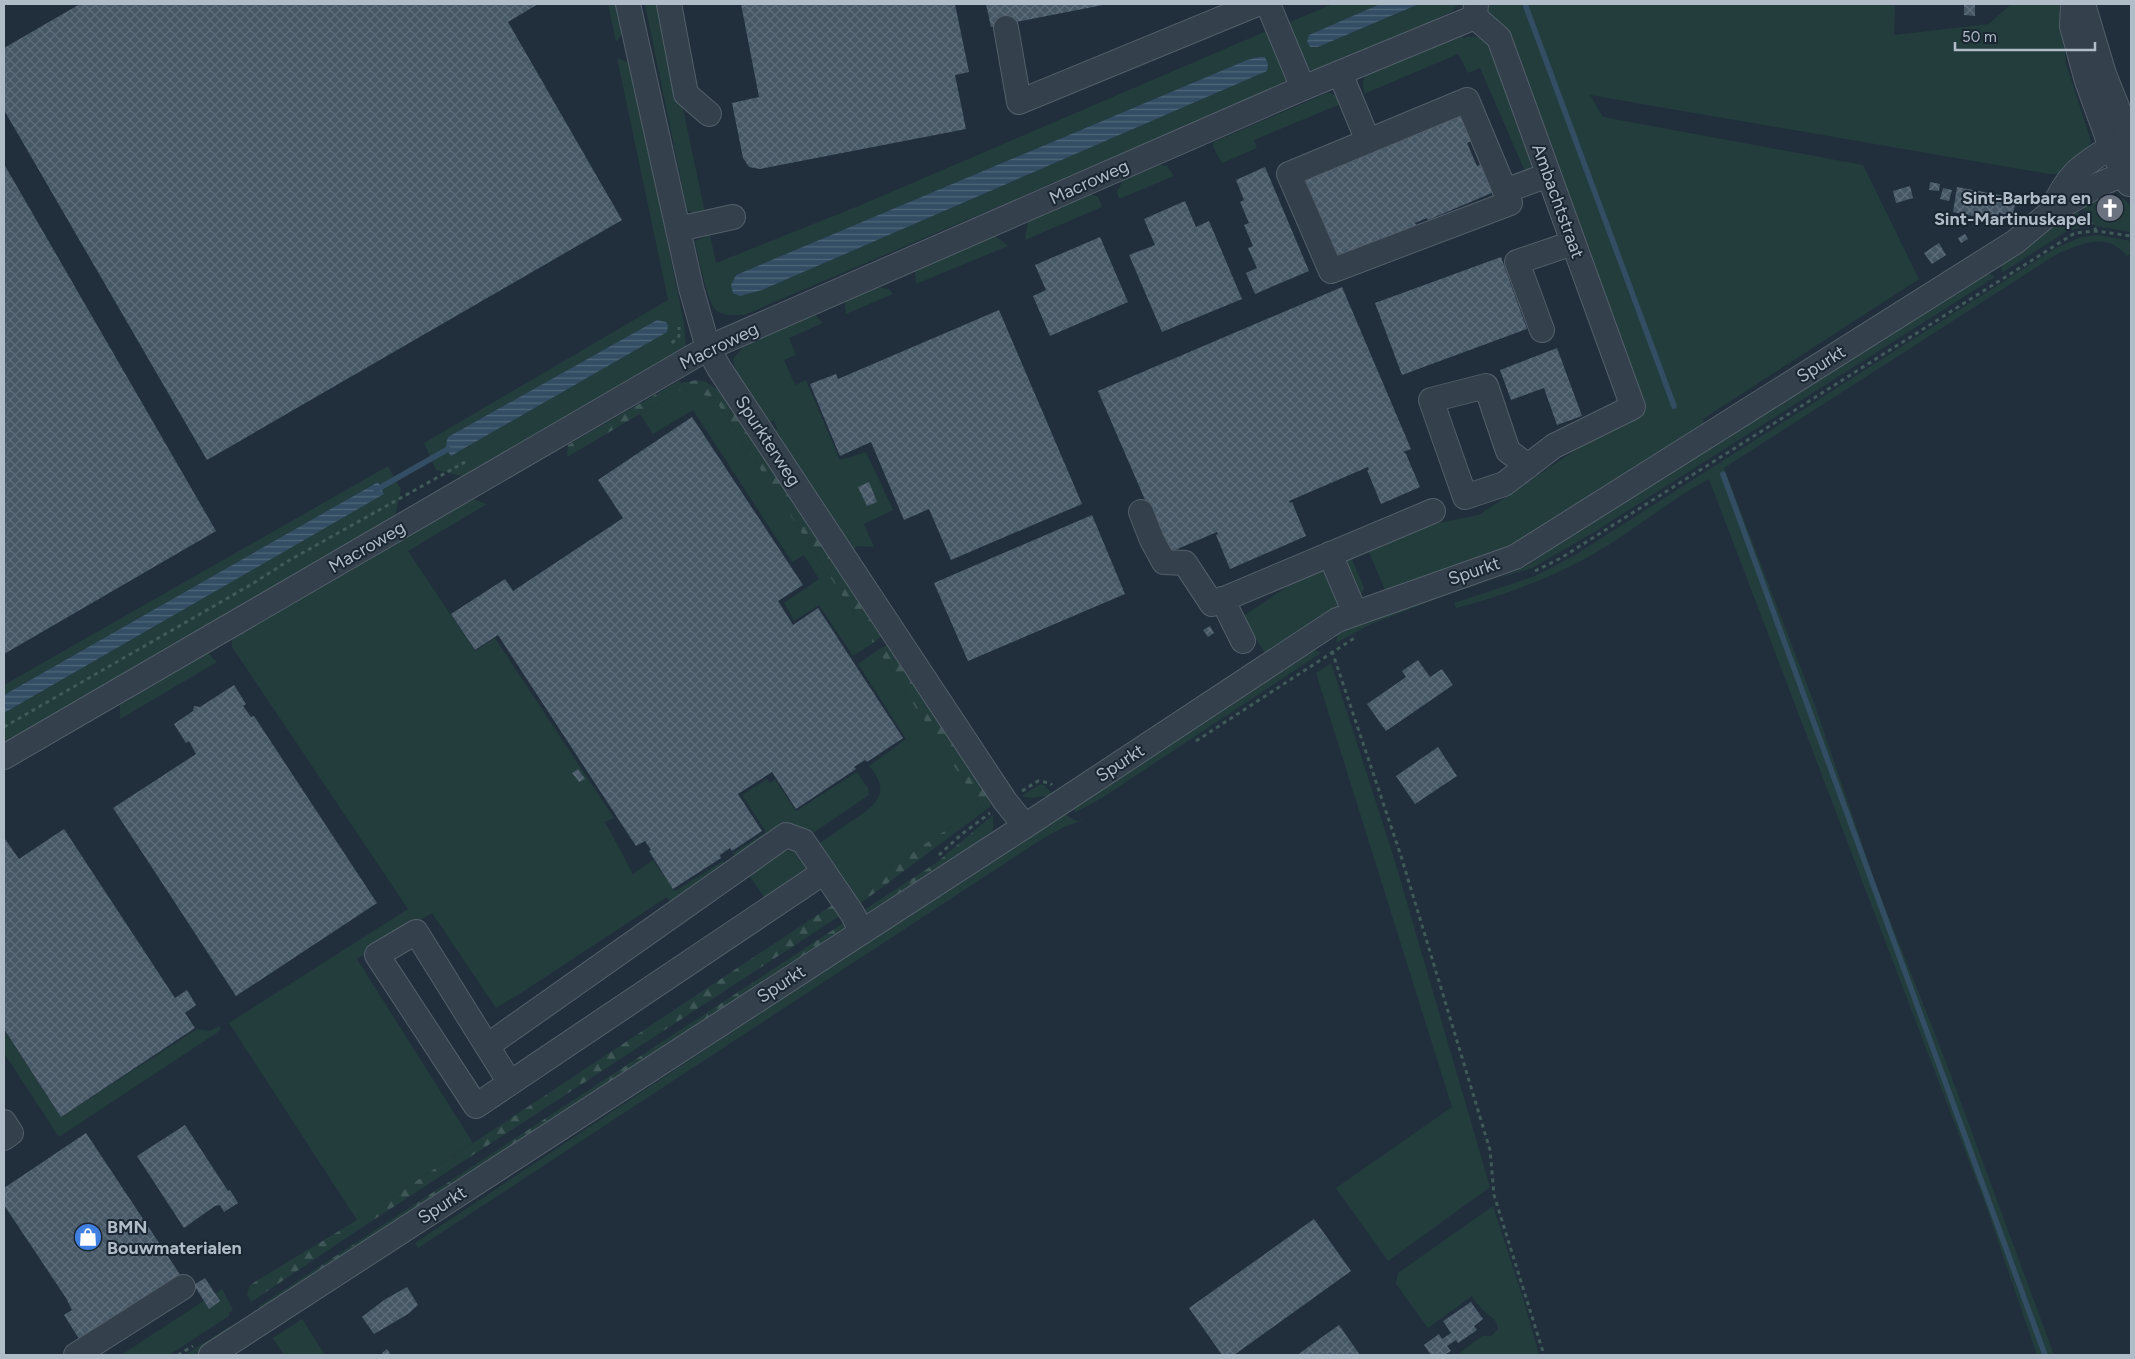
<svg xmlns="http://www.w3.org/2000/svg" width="2135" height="1359" font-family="Figtree,sans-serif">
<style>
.green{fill:#233d3d;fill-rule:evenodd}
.forest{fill:url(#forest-firs)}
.water{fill:url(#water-rules)}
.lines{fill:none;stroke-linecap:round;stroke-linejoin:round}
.stream{stroke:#334e64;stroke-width:5.5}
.building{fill:url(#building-cross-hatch)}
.minor-casing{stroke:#535f6a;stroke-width:26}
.path{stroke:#405959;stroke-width:3;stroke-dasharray:4 4;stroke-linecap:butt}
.minor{stroke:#34414c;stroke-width:24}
.labels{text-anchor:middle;stroke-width:4;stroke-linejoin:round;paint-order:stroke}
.street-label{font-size:18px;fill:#b0bcc8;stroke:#1a2631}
.poi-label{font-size:18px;font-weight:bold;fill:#b0bcc8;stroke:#1a2631;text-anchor:end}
</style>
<defs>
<pattern id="forest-firs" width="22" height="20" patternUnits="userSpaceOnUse" patternTransform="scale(1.25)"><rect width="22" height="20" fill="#233d3d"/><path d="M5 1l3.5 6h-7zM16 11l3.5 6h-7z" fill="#405758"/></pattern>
<pattern id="water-rules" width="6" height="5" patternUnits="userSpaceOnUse" patternTransform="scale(1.25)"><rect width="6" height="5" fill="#334e64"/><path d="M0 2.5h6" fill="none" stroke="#4e6679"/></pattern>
<pattern id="building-cross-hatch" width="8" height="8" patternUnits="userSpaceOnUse" patternTransform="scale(1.25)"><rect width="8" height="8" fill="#465765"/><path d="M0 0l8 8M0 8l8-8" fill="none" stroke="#5e6d7a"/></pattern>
</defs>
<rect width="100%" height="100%" fill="#212f3c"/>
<!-- green -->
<g class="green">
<path d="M608,4H619L625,31L616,42Z"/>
<path d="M645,4H661L705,213L697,215L687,210Z"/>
<path d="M1333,4H1380L1309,35L1318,47L1419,4H1457L1453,11L1437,19L1315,70L1307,69L1285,24Z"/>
<path d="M1488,4H1895L1894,35L1989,24L2011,4H2059L2066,64L2091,141C2082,160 2073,175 2049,174L1590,95L1603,117L1863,165L1919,279L1703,419L1704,428L1497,555L1385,590L1368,550L1439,523L1479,515L1644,404L1508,34L1488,11Z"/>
<path d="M1269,30L1288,79L1280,86L744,315C735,315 725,316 717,311C707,304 698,255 695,241L710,235L716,263L861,205ZM1259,57L1267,71L762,290L740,296L731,285L736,275L1247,60Z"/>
<path d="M1461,35L1463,38C1475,34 1482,37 1490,47L1535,166L1527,176L1480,68L1468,73L1458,54L1364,94L1363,82L1365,76Z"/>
<path d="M617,58L630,63L684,323L686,346L677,356L658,363L466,477L436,470L424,443L668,300ZM657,320L666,332L456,453L446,445L448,437Z"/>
<path d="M1327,93L1333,94L1343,103L1254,140L1257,148L1222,163L1213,147L1214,142Z"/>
<path d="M1160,165L1167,166L1174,176L1119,199L1117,192L1123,180Z"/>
<path d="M1089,194L1098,197L1102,207L1025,240L1028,220Z"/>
<path d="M2110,194C2135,202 2131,205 2131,232L2095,226L2079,203L2095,196Z"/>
<path d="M2075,207L2088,226L2067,231L2002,273L2001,262Z"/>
<path d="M993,234L1008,246L916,284L915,270Z"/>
<path d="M2098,235L2131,241V254L2127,256C2106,231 2082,244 2057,254L1724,468L1814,703L1876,885L1946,1062L2054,1355H2037L1985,1203L1709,479C1675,497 1643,523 1610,544C1563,574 1509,594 1456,608L1454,603L1535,576L1575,555L2056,248L2081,237Z"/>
<path d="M1986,272L1995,277L1591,534L1532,568L1455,592L1454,591L1499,578L1527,566L1575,533Z"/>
<path d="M872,286L889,289L893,294L846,314L845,305L847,298Z"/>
<path d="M814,314L823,323L789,338L796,355L784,360L795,385L806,380L840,460L866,452L893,510L864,524L874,547L857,546L852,552L772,432L777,429L774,420L768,424L733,374L736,372L733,359L742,348V345Z"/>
<path d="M682,389L714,398L873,643L853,656L819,605L794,621L784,603L819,579L804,555L792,562L693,410L653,434L640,414Z"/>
<path d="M388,466L401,490L394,520L4,743V713L384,493L378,482L4,695V685Z"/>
<path d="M473,499L487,504L408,551L475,651L495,638L614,818L605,822L633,874L653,860L675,891L723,861L725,864L674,906L667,897L521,993L496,1008L432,913L357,959L473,1143L357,1220L229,1023L408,909L232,647V638Z"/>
<path d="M1350,554L1364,588L1360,597L1267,656L1242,617L1309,572Z"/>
<path d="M1437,595L1439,598L1371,624L1336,643L1338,633L1356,623Z"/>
<path d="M878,650L981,807L849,894L818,844C828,837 839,830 850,822C873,807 894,794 869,766L906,739L858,664Z"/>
<path d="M1315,650L1321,653L1102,798L1076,812L1071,809L1309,651Z"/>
<path d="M208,653L217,662L120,719V705Z"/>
<path d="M1331,663L1393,855L1490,1187L1388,1261L1336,1188L1452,1107L1316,673Z"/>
<path d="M857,772L868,788L869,795L810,835L802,827L789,826L737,859L733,853L766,832L742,795L767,779L770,783L775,779L796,811Z"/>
<path d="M1041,784L1044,785L1053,795L1030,798L1021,796Z"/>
<path d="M1064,814L1077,821L1084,820L1064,827L1042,839L418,1248L415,1243L861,946Z"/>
<path d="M796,850L807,865L805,872L765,898L748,874L784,851Z"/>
<path d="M219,1026L221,1030L59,1137L4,1053V1030L61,1117L197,1029L210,1031Z"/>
<path d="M1493,1206L1523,1298L1539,1355H1457L1482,1336H1491L1498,1329C1497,1317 1489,1317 1483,1310C1479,1306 1475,1301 1472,1296L1428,1328L1396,1284L1398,1273Z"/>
<path d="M222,1289L233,1310L229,1313V1316L169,1355H121Z"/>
<path d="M302,1319L325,1355H284L273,1338Z"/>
<path d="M230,1326L228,1338L201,1355H185Z"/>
</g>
<!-- forest -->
<g class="forest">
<path d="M697,380L706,382L718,390L720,387L883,635L873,643L714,398L682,389L567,457L568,445L679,381L681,383Z"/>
<path d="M889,644L987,795L991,806L857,906L849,894L981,807L878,650Z"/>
<path d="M993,815V829L987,839L869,915H863L861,912L936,863Z"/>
<path d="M834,904L841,915L361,1228L251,1302L247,1294L250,1285L357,1220Z"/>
<path d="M845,922L847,931L264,1313L258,1307Z"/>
</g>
<!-- water -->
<g class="water">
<path d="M1380,4H1419L1318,47H1310L1307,42L1309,35Z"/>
<path d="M1259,57H1265L1268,64L1267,71L762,290L740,296L733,293L731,285L736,275L1247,60Z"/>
<path d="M657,320L666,322L668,325L667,332L456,453L451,456C446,449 445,445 448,437Z"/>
<path d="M378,482L384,494L4,713V695Z"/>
</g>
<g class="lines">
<!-- stream -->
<g class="stream">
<path d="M1525,4L1674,406"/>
<path d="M1723,474L2045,1355"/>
<path d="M376,490L448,449"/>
</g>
</g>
<!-- building -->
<g class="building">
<path d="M80,4H538L508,22L622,220L207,460L4,110V48Z"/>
<path d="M741,4H955L969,72L955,75L966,129L760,169L749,167L743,158L732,103L759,97Z"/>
<path d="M986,4H1103V5L991,27Z"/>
<path d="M1964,4H1975V16L1964,15Z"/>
<path d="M1460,113L1472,141L1467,143L1477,166L1482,164L1494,192L1428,220L1427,218L1415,223L1416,225L1337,259L1303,180L1382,146L1383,149L1395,143L1394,141Z"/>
<path d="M4,164L216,531L4,654Z"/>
<path d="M1265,167L1309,271L1255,294L1246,273L1257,268L1248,248L1253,246L1244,225L1249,223L1240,202L1244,200L1236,180Z"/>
<path d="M1930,182L1940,184L1939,191L1929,190Z"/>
<path d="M1910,186L1913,198L1896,203L1893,191Z"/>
<path d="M1957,187L2016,198L2013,216L1999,213L1998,221L1953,212Z"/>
<path d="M1943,188L1952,190L1949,201L1940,199Z"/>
<path d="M1185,201L1196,227L1209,221L1242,299L1162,332L1129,255L1155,245L1144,219Z"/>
<path d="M2109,203L2115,206L2111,214L2105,211Z"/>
<path d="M1965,234L1968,239L1961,243L1958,238Z"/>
<path d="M1100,237L1128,302L1050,336L1033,296L1046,290L1035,265Z"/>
<path d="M1939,243L1946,255L1932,264L1924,253Z"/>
<path d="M1501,257L1527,329L1402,375L1375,303Z"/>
<path d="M1342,287L1411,449L1403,452L1406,454L1420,487L1381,504L1367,470H1369L1368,467L1289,501L1290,503L1292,502L1306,536L1230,569L1216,535L1218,534L1217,532L1168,553L1098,391Z"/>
<path d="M999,310L1082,504L951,560L929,509L904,520L871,442L840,456L810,384L836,374L838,379Z"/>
<path d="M1557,348L1582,416L1557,425L1544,388L1511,400L1500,370Z"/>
<path d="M692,417L803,585L778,601L793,625L818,608L903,738L867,762L865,760L854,767L856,769L796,809L772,772L738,794L762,831L732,851L730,848L720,855L721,858L673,889L649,851L651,850L645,841L636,846L498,635L475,650L451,614L505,579L513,591L623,518L598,480Z"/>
<path d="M869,482L877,502L867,506L858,487Z"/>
<path d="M1092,515L1125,594L968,661L934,583Z"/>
<path d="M1210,626L1214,633L1208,637L1203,630Z"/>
<path d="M1418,660L1430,677L1442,669L1453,685L1386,731L1367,704L1406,677L1402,671Z"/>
<path d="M234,685L246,704L243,706L251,717L254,716L377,903L236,996L113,808L196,754L189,741L186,743L174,724L193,711L194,706L200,707Z"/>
<path d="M1438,747L1457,776L1415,804L1396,776Z"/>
<path d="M578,769L585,779L579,782L572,773Z"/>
<path d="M64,829L175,998L187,990L196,1005L185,1013L195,1028L61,1117L4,1029V840L5,839L19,859Z"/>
<path d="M185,1125L228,1191L230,1190L238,1203L224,1212L220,1205L215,1206L184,1228L137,1156Z"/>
<path d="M86,1133L181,1276L81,1342L64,1315L72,1310L66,1298L4,1205V1188Z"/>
<path d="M1314,1219L1351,1271L1234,1355H1222L1189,1308Z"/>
<path d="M205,1278L220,1301L209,1309L194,1285Z"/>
<path d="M407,1287L418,1305L408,1314L374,1334L362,1317L384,1300Z"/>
<path d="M1471,1302L1483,1319L1474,1326L1477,1330L1458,1343L1456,1340L1447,1346L1451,1351L1444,1355H1431L1424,1345L1439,1334L1442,1339L1451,1333L1443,1321Z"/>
<path d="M1339,1325L1360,1355H1297Z"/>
<path d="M387,1349L391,1355H384L382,1353Z"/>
</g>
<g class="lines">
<defs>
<g id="minor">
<path d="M628,4L691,288L708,348L719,368L1005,801L1025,826"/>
<path d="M669,4L686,94L709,114"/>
<path d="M1268,4L1303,88"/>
<path d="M1476,4L1475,17L1499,38L1633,407L1554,446L1504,484L1465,497L1431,400L1486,386L1508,451L1528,466"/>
<path d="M2073,4L2072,26L2087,81L2111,147L2129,184"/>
<path d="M2083,4L2104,74L2131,142"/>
<path d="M1006,28L1019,102L1257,4"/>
<path d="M1340,73L1368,141"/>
<path d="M1467,100L1510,203L1331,271L1289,174Z"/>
<path d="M1505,191L1548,175"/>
<path d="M2051,212C2067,176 2077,168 2111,147L2125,150"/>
<path d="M678,229L733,217"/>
<path d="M1542,330L1517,262L1573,243"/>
<path d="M1141,512L1152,540L1164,562L1185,563L1212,604L1433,511"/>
<path d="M1330,554L1355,613"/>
<path d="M1222,599L1243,641"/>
<path d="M4,757L708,348L1303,88L1475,17"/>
<path d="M487,1046L510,1083L476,1106L377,955L416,932L487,1046L786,835L803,841L852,913L862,932"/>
<path d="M510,1083L824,872"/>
<path d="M4,1122L11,1133L4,1138"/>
<path d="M76,1355L183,1287"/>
<path d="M211,1355L1025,826L1337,620L1515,557L2015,242L2051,212L2100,184L2124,174L2131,160"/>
</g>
</defs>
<!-- minor casing -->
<use href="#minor" class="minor-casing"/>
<!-- path -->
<g class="path">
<path d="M2085,215L2096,230"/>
<path d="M672,343L679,336V327"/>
<path d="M1535,571L1561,558L2075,233L2096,231L2131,236"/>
<path d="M1332,651L1401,856L1490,1150L1494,1195L1544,1355"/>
<path d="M4,727L252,584L288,561L465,462"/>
<path d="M1196,741L1356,637"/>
<path d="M1022,791L1038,781L1050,783L1052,785"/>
<path d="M939,855L962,834L990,813"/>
<path d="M178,1355L193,1346"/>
</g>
<!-- minor -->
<use href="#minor" class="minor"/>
</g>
<!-- icons -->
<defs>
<symbol id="church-disc" viewBox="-11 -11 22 22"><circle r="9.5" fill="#6b7280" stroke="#1a2631"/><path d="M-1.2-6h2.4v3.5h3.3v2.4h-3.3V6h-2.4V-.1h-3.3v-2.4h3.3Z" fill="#fff"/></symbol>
<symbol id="shop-disc" viewBox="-11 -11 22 22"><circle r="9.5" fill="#3f7fe0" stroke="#1a2631"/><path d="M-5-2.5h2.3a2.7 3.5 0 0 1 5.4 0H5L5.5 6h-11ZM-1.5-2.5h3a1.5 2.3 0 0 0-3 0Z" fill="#fff"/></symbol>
</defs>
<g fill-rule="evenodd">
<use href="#church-disc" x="2094" y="192" width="32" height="32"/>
<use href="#shop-disc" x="72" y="1221" width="32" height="32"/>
</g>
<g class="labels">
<!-- street labels -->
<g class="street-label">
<text transform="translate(1089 182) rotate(-24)" y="6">Macroweg</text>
<text transform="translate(1558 201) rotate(70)" y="6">Ambachtstraat</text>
<text transform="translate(719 346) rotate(-26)" y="6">Macroweg</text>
<text transform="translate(1821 364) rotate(-32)" y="6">Spurkt</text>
<text transform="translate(768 441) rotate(57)" y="6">Spurkterweg</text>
<text transform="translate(367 547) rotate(-30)" y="6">Macroweg</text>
<text transform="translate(1474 571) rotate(-19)" y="6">Spurkt</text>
<text transform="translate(1120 763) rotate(-33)" y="6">Spurkt</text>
<text transform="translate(781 984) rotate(-33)" y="6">Spurkt</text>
<text transform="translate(442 1205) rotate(-33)" y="6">Spurkt</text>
</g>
<!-- poi labels -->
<g class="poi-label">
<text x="2091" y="204">Sint-Barbara en<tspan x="2091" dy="21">Sint-Martinuskapel</tspan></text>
<text x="107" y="1233" text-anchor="start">BMN<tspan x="107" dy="21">Bouwmaterialen</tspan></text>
</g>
</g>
<!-- border -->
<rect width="2135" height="1359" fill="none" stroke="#b0bcc8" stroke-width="10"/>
<!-- scale -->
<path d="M1955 42v8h140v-8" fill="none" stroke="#b0bcc8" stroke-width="2.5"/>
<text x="1962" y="42" font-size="15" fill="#b0bcc8" stroke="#1a2631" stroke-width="4" paint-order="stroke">50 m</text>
</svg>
